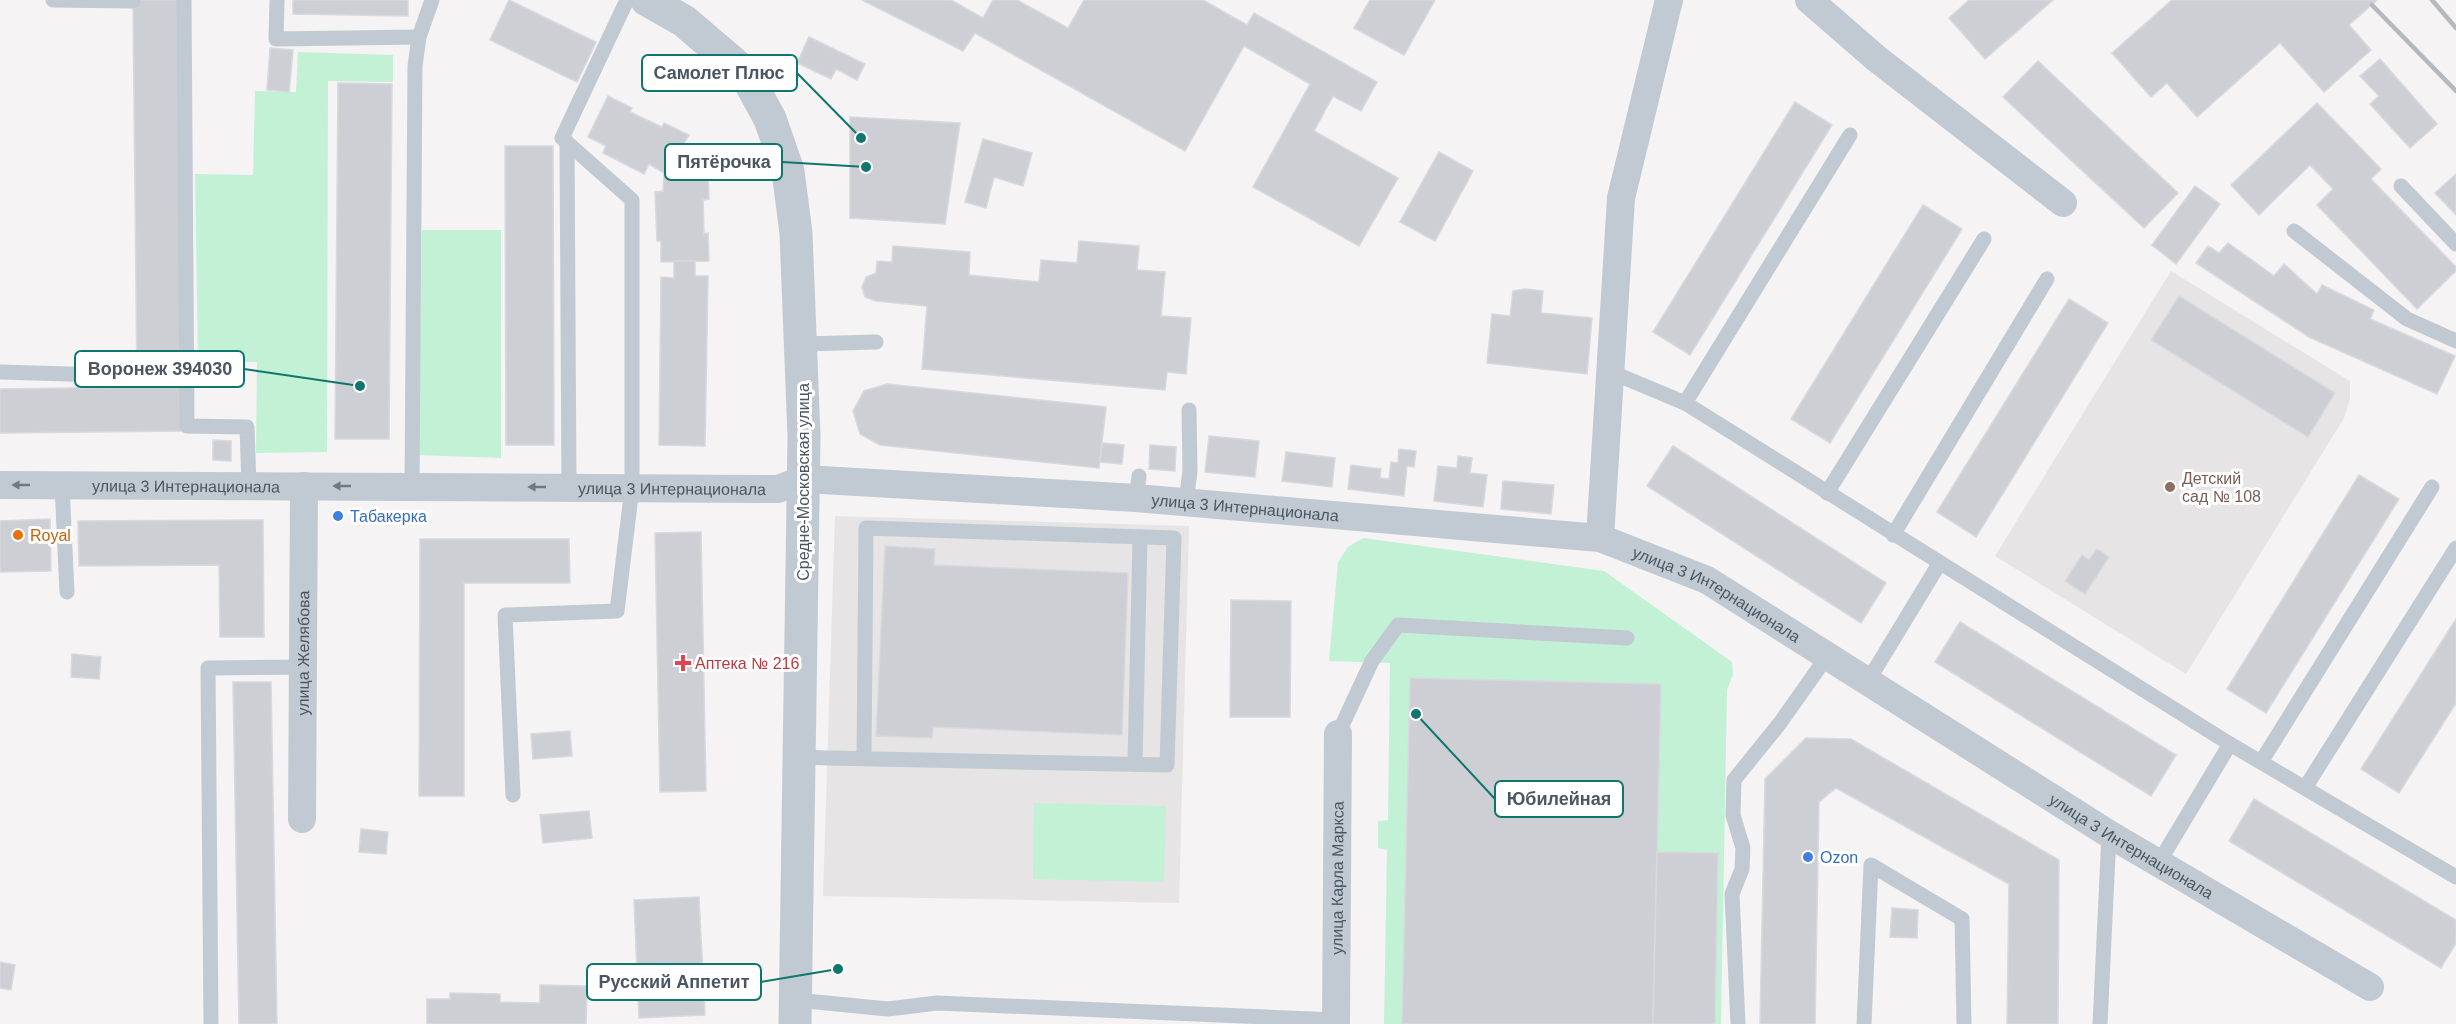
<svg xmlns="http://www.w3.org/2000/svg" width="2456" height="1024" font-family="Arial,sans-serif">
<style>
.education{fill:#e6e4e5}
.green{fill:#c3f1d5}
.building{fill:#cdcfd5;stroke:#d7d9de;stroke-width:1.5}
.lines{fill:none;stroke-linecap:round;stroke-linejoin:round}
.service{stroke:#c1cad2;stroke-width:15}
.minor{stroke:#c1cad2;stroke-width:28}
.tertiary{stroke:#c1cad2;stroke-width:33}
.rail{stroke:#b5b8bd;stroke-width:4.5}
.oneway{fill:#6e7983}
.education-dot{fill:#8d6e63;stroke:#fff;stroke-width:2}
.shop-dot{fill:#3f7fe0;stroke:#fff;stroke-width:2}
.food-dot{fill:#e8710a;stroke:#fff;stroke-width:2}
.health-dot{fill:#e0444e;stroke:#fff;stroke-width:2}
.labels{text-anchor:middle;stroke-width:6;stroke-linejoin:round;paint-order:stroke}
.education-label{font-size:16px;fill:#785e54;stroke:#fff;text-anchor:start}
.street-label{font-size:16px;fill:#4a5661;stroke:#fff}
.shop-label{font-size:16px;fill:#366cbe;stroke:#fff;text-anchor:start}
.food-label{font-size:16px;fill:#c56008;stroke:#fff;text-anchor:start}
.health-label{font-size:16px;fill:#be3a42;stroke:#fff;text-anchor:start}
.leader{fill:none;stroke:#0f766e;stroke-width:2}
.callout-dot{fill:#0f766e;stroke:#fff;stroke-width:2}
.callout{fill:#fff;stroke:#0f766e;stroke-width:2}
.callout-label{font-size:18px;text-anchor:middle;font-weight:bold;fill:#4a5661}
</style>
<rect width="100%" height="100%" fill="#f5f3f3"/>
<!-- education -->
<g class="education">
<path d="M2171,271L2350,381V398L2344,418L2186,674L1995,556Z"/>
<path d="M835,516L1189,526L1179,903L823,896Z"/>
</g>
<!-- green -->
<g class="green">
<path d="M298,52L393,55V82L328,81L327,452L256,453L257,362H198L195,174L253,175L255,91L296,92Z"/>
<path d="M422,230H501V458L418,455Z"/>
<path d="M1363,538L1604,571L1732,662L1733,674L1727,690L1721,1024H1384L1387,850L1378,848V821L1388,820L1390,663L1329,661L1338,562L1348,547Z"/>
<path d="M1034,803L1166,806L1164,882L1033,879Z"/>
</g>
<!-- building -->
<g class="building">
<path d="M133,0H178L181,431L0,433V389L137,387Z"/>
<path d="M293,0H408V16L293,14Z"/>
<path d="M509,0L596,42L577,82L490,40Z"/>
<path d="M862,0H951L983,18L993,0H1017L1068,28L1084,0H1203L1247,25L1254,13L1377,82L1361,111L1333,96L1314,131L1398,178L1359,246L1253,187L1310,84L1244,46L1185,151L975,33L963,51Z"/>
<path d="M1370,0H1435L1404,55L1354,28Z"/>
<path d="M1969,0H2053L1985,59L1949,18Z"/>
<path d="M2172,0H2377L2349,25L2371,50L2324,92L2280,43L2197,117L2167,83L2151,97L2112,53Z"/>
<path d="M809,37L865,64L857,80L836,69L831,79L797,63Z"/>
<path d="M270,48L293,50L289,92L267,90Z"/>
<path d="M2380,59L2437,124L2410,148L2370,104L2379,96L2360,76Z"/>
<path d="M2038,61L2178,193L2144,228L2003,97Z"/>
<path d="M338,83L392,84L389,439H335Z"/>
<path d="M608,96L632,108L630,112L662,127L664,123L689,135L684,143L697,172H708L709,199L703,200L704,234L708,233L709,261L661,262V241H657L655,192L663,191L664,173L649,164L644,174L603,153L606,146L588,137Z"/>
<path d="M1795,102L1832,125L1690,355L1653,332Z"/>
<path d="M2317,103L2381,169L2371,179L2456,267V271L2417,309L2317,205L2333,189L2310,165L2259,215L2231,185Z"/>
<path d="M850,117L960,123L945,224L850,218Z"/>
<path d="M983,139L1032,153L1023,186L994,177L986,208L965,202Z"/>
<path d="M505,146H553L554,445H506Z"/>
<path d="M1439,152L1473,171L1435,241L1400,222Z"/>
<path d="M2456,174V215L2435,193Z"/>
<path d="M2195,186L2220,204L2176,264L2152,245Z"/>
<path d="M1923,205L1962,229L1830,443L1791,419Z"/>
<path d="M1079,241L1139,246L1137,270L1165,272L1161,316L1191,318L1186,374L1167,372L1165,390L922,369L927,306L876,301L865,297L862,287L866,277L876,273L877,261L892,262L893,246L970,252L969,275L1039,282L1041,260L1077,263Z"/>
<path d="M2228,243L2274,276L2284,264L2317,294L2322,285L2374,310L2370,319L2455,356L2437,394L2309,337L2196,263L2208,246L2219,253Z"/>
<path d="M674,261H695V276H708L705,446L659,445L661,277L674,278Z"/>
<path d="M1525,289L1543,291L1541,313L1592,318L1587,374L1487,363L1492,314L1510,316L1513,291Z"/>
<path d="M2179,296L2335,393L2308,437L2151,340Z"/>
<path d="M2069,299L2108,323L1976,537L1937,512Z"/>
<path d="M887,384L1106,407L1099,468L880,445L860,434L853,411L864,391Z"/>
<path d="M1209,436L1259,441L1255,477L1205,472Z"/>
<path d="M213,440L231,441V461L213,460Z"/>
<path d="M1102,443L1124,445L1122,464L1100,462Z"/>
<path d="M1150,445L1176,447L1175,471L1149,469Z"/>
<path d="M1673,446L1886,583L1861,623L1647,486Z"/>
<path d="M1399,449L1416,451L1414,467L1407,466L1404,496L1348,489L1351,465L1381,469L1380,478L1389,479L1391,462L1398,463Z"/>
<path d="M1286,452L1335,458L1332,487L1282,481Z"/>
<path d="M1458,456L1472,458L1470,473L1487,475L1483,507L1434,501L1438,466L1457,468Z"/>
<path d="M2359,475L2399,499L2266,713L2227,689Z"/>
<path d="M1503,481L1554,485L1551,514L1501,509Z"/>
<path d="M50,519L51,571L0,572V521Z"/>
<path d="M263,520L264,637H220L219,565L79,566L78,521Z"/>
<path d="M701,532L706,791L660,792L655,533Z"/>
<path d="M420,539H569L570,583H464V796H419Z"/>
<path d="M885,546L935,549L934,565L1128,573L1122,735L933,727L932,738L876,736Z"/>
<path d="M2097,549L2109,557L2085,594L2065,581L2082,555L2089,560Z"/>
<path d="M1231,600L1291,601L1290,717H1230Z"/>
<path d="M2456,619V703L2399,793L2361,769Z"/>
<path d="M1960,622L2176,755L2151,796L1935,662Z"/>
<path d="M72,654L101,657L99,679L71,677Z"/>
<path d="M1410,678L1661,684L1653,1024H1402Z"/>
<path d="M233,682H271L277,1024H239Z"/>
<path d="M570,731L572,756L533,759L531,734Z"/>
<path d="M1806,738L1851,739L2059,860L2058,1024H2007L2009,884L1836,788L1819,802L1815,1024H1760L1765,779Z"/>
<path d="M2254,799L2456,920V943L2441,968L2229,841Z"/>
<path d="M589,811L592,838L543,843L540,815Z"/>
<path d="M361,829L388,832L386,854L359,852Z"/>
<path d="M1657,852L1718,853L1715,1024H1653Z"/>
<path d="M699,897L705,1015L639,1018L634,900Z"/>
<path d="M1892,908L1918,910L1917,938L1890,937Z"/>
<path d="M0,962L15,965L11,990L0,988Z"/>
<path d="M540,985L587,986L586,1024H427V999H450V993L500,994V1002L540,1003Z"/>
</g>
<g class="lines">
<!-- service -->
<g class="service">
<path d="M53,0L133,1"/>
<path d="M184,0L187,426L247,427L249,486"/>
<path d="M277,0L276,39L419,37"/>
<path d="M567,142L569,487"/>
<path d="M2401,186L2456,244"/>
<path d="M2294,231L2407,319L2456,341"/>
<path d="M803,344L876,342"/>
<path d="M0,372L136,376"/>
<path d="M1611,372L1685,403L2230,744L2456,877"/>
<path d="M1685,403L1850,135"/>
<path d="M62,485L67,592"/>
<path d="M412,487L415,66L419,37L432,0"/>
<path d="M1827,493L1984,239"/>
<path d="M1136,498L1139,476"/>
<path d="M1186,503L1190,471L1189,410"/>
<path d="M1893,535L2047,279"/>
<path d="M1868,681L1939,564"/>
<path d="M1338,734L1372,661L1398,625L1627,638"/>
<path d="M800,757L828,758L1167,765L1174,538L866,528L864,759"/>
<path d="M2261,762L2432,487"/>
<path d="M1135,764L1140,537"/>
<path d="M2305,788L2456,548"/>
<path d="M513,795L505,615L617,611L632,488V200L562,138L627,0"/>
<path d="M2158,864L2230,744"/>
<path d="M796,1000L888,1009L937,1003L1336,1020"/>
<path d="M211,1024L208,668L303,667"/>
<path d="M1738,1024L1732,894L1742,869L1743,848L1733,815L1734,780L1780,723L1828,655"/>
<path d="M1864,1024L1871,865L1962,919L1964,1024"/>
<path d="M2100,1024L2109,834"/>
</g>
<!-- minor -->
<g class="minor">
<path d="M1809,0L1877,59L2063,203"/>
<path id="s1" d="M0,485L778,489L804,479L1136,498L1600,538L1707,580L2109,834L2370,987"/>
<path d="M1600,538L1621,198L1669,0"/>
<path id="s2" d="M302,819L304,486"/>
<path id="s3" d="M1336,1024L1338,734"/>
</g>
<!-- tertiary -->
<path class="tertiary" d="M647,0L684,21L745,73L770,119L788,171L796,233L804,436L795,1024"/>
<!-- rail -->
<g class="rail">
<path d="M2432,0L2456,28"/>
<path d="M2372,5L2456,91"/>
</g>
</g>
<!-- one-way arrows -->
<defs><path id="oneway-solid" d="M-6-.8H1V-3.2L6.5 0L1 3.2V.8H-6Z" transform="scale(1.5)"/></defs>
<g class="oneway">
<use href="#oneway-solid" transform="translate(21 485) rotate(-180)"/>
<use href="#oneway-solid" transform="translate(342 486) rotate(-180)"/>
<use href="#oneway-solid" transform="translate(537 487) rotate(-180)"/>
</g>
<!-- markers -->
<circle class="education-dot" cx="2170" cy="487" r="6"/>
<g class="shop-dot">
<circle cx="338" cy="516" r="6"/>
<circle cx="1808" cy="857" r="6"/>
</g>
<circle class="food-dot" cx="18" cy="535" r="6"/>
<path class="health-dot" d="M680 654h6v6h6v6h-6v6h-6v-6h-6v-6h6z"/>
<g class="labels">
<!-- education labels -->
<g class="education-label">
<text x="2182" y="484">Детский<tspan x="2182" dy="18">сад № 108</tspan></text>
</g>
<!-- street labels -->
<g class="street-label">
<text transform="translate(803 482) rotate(-90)" y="6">Средне-Московская улица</text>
<text dy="6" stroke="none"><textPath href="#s1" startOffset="186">улица 3 Интернационала</textPath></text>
<text dy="6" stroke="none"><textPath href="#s1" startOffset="672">улица 3 Интернационала</textPath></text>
<text dy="6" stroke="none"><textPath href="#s1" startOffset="1248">улица 3 Интернационала</textPath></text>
<text dy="6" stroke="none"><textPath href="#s1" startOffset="1734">улица 3 Интернационала</textPath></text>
<text dy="6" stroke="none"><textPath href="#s2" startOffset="166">улица Желябова</textPath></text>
<text dy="6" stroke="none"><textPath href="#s1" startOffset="2220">улица 3 Интернационала</textPath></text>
<text dy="6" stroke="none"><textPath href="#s3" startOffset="146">улица Карла Маркса</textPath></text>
</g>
<!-- shop labels -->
<g class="shop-label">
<text x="350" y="522">Табакерка</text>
<text x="1820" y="863">Ozon</text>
</g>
<!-- food labels -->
<g class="food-label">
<text x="30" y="541">Royal</text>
</g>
<!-- health labels -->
<g class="health-label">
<text x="695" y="669">Аптека № 216</text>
</g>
</g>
<!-- callouts -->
<path class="leader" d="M861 138L797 73M866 167L782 162M360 386L244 369M1416 714L1495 799M838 969L761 982"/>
<g class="callout-dot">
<circle cx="861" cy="138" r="6"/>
<circle cx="866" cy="167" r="6"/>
<circle cx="360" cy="386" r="6"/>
<circle cx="1416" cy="714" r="6"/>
<circle cx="838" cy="969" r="6"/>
</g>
<g class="callout">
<rect x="642" y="55" width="155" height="36" rx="6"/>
<rect x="665" y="144" width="117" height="36" rx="6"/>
<rect x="75" y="351" width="169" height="36" rx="6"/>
<rect x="1495" y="781" width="128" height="36" rx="6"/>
<rect x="587" y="964" width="174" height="36" rx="6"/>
</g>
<g class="callout-label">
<text x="719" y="79">Самолет Плюс</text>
<text x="724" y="168">Пятёрочка</text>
<text x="160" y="375">Воронеж 394030</text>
<text x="1559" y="805">Юбилейная</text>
<text x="674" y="988">Русский Аппетит</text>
</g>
</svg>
